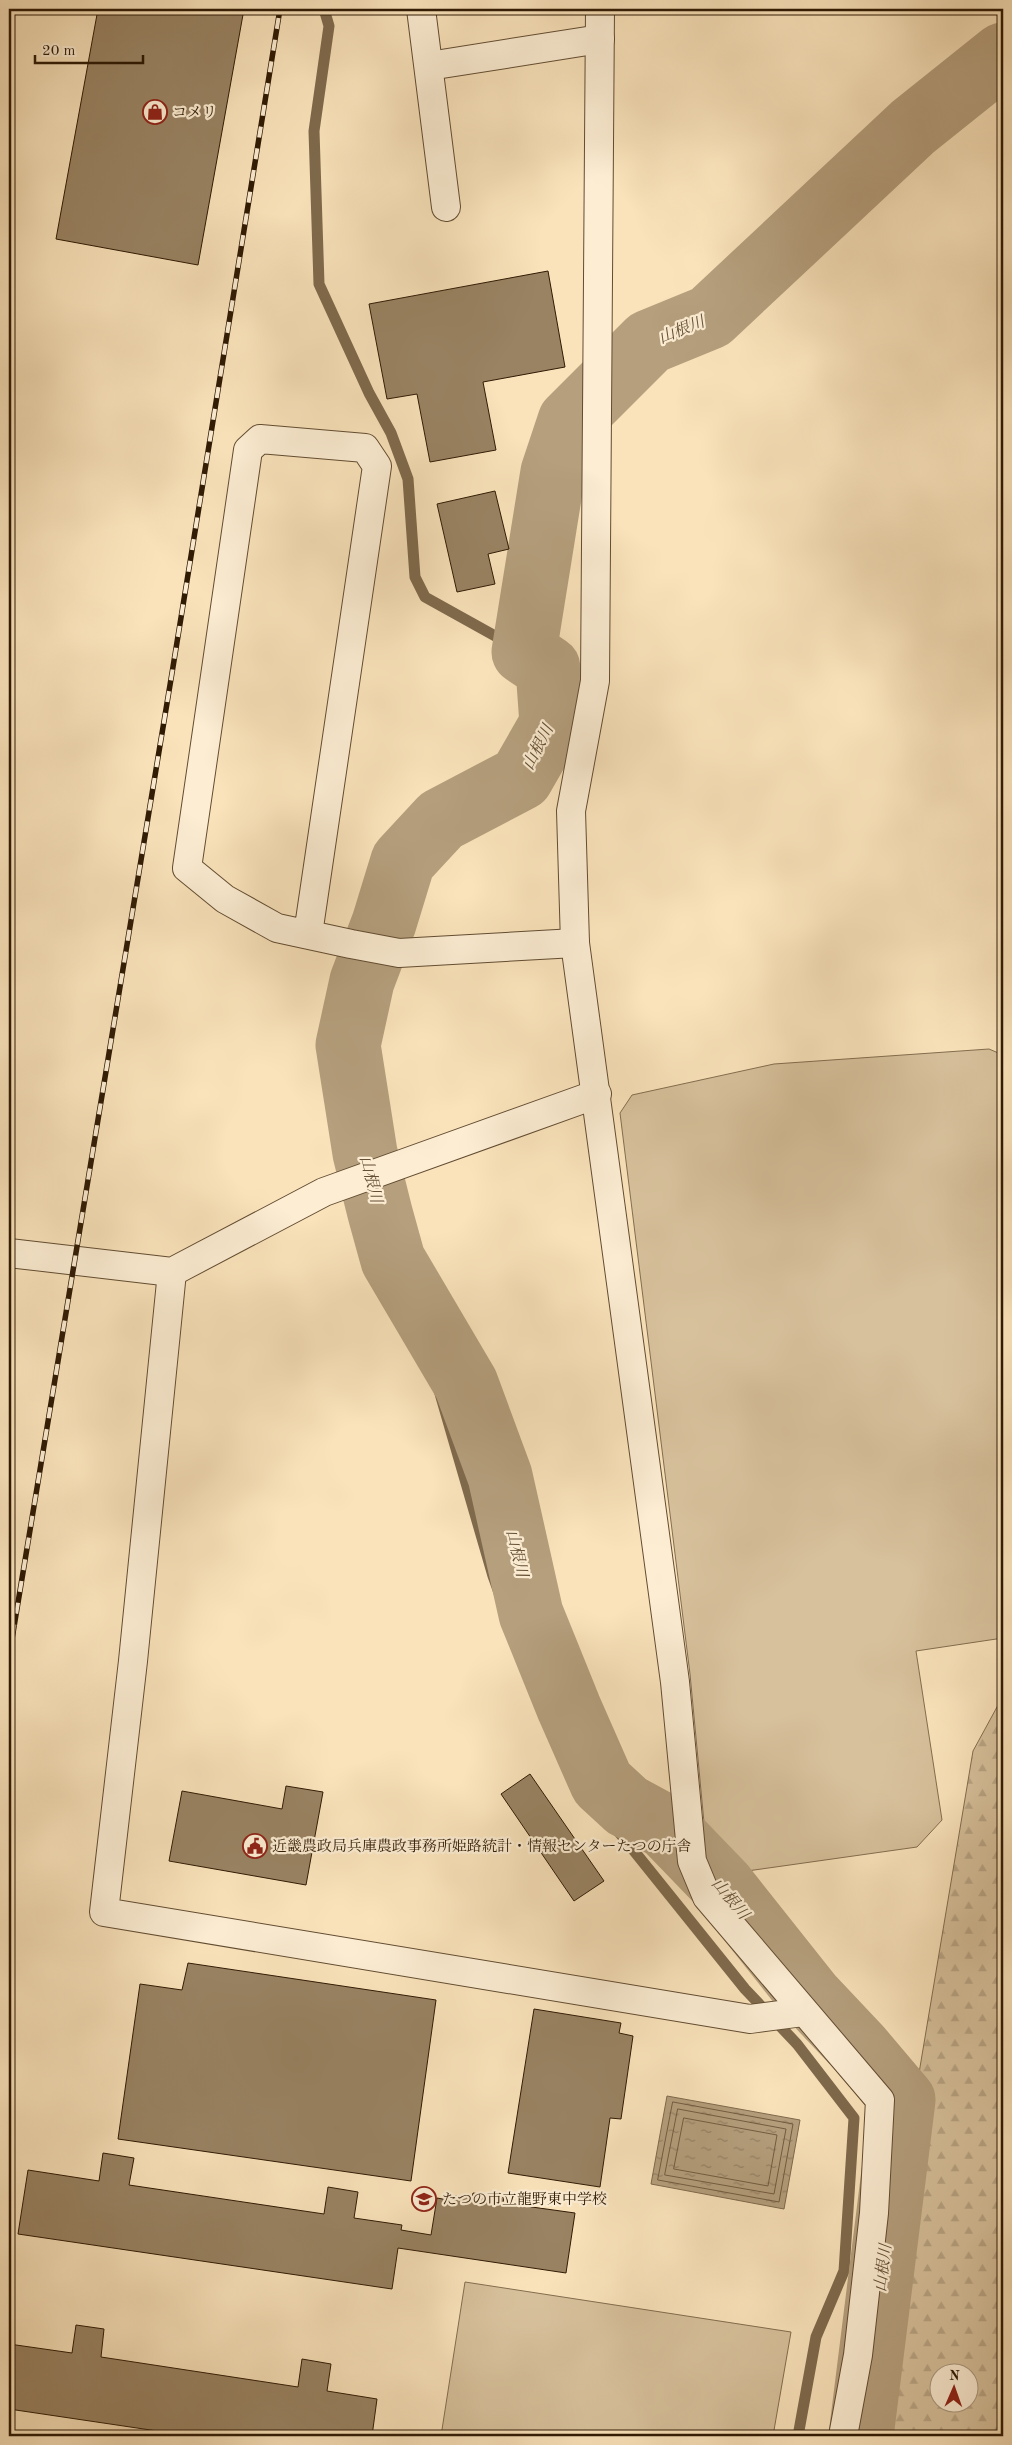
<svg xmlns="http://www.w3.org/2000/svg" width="1012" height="2445" font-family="'Old Standard TT','Noto Serif JP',serif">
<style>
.grass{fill:#d7c19c;stroke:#836e50}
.forest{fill:url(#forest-firs);stroke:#836e50;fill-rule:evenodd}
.water{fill:url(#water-ripples);stroke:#7f6a4d}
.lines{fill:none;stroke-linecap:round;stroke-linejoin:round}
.shore{stroke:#725c40;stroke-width:1}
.stream{stroke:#7f6a4d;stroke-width:11}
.river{stroke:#b59f7d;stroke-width:65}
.building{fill:#998363;stroke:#2f1a04}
.minor-casing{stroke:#624c32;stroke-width:30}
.minor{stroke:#fcedd3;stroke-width:28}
.rail-casing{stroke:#2f1a04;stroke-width:5.5}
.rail{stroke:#fcedd3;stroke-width:4;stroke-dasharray:11;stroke-linecap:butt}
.labels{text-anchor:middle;stroke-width:4.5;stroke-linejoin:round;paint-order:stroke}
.poi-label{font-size:15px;fill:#2f1a04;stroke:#fcedd3;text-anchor:start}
.water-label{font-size:16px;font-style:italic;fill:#654f34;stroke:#fcedd3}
</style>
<defs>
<pattern id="forest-firs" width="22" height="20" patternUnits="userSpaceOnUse" patternTransform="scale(1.25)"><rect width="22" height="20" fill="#d7c19c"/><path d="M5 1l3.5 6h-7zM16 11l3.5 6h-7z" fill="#b9a585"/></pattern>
<pattern id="water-ripples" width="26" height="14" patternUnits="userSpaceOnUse" patternTransform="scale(1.25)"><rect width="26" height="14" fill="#b59f7d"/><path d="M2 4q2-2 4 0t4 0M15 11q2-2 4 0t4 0" fill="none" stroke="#948164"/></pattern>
</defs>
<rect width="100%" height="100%" fill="#fae3bb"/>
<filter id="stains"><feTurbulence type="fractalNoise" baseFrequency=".004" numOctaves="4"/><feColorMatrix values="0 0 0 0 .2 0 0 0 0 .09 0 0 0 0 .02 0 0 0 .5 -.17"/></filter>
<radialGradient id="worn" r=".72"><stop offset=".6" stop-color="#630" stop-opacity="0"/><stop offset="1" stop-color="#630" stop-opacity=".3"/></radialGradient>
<!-- grass -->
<g class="grass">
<path d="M989,1049L1003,1055V1638L916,1651L942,1820L917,1847L726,1874L724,1849L705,1833L690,1674L620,1113L632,1095L774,1064Z"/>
<path d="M465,2282L791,2332L773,2436H441Z"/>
</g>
<!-- forest -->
<path class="forest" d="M1003,1696V2436H882L878,2370L885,2276L973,1751ZM940,2372H970V2402H940Z"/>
<!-- water -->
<path class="water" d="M667,2096L800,2120L784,2209L651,2184Z"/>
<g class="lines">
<!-- shore -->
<g class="shore">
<path d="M673,2102L793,2124L779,2202L658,2180Z"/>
<path d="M678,2109L786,2129L774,2194L665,2175Z"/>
<path d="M684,2118L777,2135L768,2186L674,2169Z"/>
</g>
<!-- stream -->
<g class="stream">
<path d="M324,9L329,26L314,131L319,284L369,393L391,433L408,479L415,577L425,597L524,652"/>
<path d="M435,1332L432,1366L493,1576L512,1629L569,1770L745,1989L797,2044L854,2118L844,2271L816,2337L798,2436"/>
</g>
<!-- river -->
<path class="river" d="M861,2436L903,2100L859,2048L810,1996L722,1885L666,1827L627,1806L602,1783L569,1708L531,1614L500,1476L466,1384L393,1260L380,1213L365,1153L348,1045L362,981L384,923L403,861L441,820L521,778L552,724L548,668L524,652L553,472L570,421L649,342L710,317L913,127L1003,55"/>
</g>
<!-- building -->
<g class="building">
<path d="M98,9H244L198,265L56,239Z"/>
<path d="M548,271L565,367L483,382L496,450L430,462L417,394L387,399L369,304Z"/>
<path d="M495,491L509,549L488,554L495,584L457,592L437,504Z"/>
<path d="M530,1774L604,1881L574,1901L501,1794Z"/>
<path d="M286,1786L323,1792L306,1885L169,1861L182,1791L282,1809Z"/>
<path d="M188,1963L436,2000L411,2181L118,2139L140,1984L182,1990Z"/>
<path d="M534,2009L621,2023L619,2033L633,2036L621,2119L610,2118L600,2187L508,2173Z"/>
<path d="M103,2153L134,2158L129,2185L324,2214L328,2187L358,2192L354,2218L402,2225L401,2230L431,2235L437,2198L448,2200L449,2195L472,2198L473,2193L504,2197L503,2203L575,2213L566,2273L398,2248L392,2289L18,2234L28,2170L99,2181Z"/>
<path d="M76,2325L104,2329L101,2357L298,2387L302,2359L331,2364L327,2391L377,2399L372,2436H191L9,2409V2344L72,2353Z"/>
</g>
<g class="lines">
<defs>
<g id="minor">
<path d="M421,9L446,207"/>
<path d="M600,9L595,681L571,811L575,943L675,1682L692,1861L707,1897L880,2100L874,2213L858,2355L843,2436"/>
<path d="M429,66L600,39"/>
<path d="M308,934L377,466L365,448L260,439L248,450L187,868L225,899L277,928L351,944L399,953L575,943"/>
<path d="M9,1253L172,1272L324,1192L597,1094"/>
<path d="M172,1272L133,1661L104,1912L750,2019L803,2012"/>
</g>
</defs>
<!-- minor casing -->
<use href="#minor" class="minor-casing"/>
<!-- minor -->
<use href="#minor" class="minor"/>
<defs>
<path id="rail" d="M9,1657L172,673L280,9"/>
</defs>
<!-- rail casing -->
<use href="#rail" class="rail-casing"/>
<!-- rail -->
<use href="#rail" class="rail"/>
</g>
<!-- icons -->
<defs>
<symbol id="shop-ring" viewBox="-11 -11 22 22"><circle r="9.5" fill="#fcedd3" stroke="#8f2418" stroke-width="1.5"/><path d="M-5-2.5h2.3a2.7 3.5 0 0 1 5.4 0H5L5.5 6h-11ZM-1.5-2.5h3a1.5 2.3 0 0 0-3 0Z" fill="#8f2418"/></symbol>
<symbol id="civic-ring" viewBox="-11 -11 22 22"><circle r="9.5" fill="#fcedd3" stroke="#8f2418" stroke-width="1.5"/><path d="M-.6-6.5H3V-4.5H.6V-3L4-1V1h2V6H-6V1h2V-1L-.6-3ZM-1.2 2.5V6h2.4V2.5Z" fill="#8f2418"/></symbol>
<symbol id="school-ring" viewBox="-11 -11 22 22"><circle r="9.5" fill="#fcedd3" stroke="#8f2418" stroke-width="1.5"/><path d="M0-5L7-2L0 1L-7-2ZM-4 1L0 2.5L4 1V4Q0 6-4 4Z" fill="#8f2418"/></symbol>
</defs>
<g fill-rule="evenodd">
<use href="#shop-ring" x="141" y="98" width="28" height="28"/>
<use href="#civic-ring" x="241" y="1832" width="28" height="28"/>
<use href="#school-ring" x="410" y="2185" width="28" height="28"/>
</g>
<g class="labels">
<!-- poi labels -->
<g class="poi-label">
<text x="172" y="117">コメリ</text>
<text x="272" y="1851">近畿農政局兵庫農政事務所姫路統計・情報センターたつの庁舎</text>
<text x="442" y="2204">たつの市立龍野東中学校</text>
</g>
<!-- water labels -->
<g class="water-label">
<text transform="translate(681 329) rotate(-22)" y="6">山根川</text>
<text transform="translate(537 747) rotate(-63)" y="6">山根川</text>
<text transform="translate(372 1179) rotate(76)" y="6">山根川</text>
<text transform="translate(518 1553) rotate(77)" y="6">山根川</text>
<text transform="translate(731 1898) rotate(50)" y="6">山根川</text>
<text transform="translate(882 2268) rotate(-83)" y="6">山根川</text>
</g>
</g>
<!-- margin -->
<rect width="1012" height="2445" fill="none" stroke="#fae3bb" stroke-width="30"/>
<rect x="10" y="10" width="992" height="2425" fill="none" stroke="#2f1a04" stroke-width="2.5"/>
<rect x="15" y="15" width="982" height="2415" fill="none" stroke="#2f1a04"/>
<!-- north arrow -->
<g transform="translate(954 2388) rotate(2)"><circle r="24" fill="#fcedd3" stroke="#aa9980"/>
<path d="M0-4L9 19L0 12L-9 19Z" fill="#8f2418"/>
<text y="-8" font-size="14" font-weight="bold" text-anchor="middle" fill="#2f1a04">N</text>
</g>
<!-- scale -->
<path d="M35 55v8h108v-8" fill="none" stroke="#2f1a04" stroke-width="2.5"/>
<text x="42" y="55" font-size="15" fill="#2f1a04" stroke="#fcedd3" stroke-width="4" paint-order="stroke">20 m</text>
<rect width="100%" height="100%" filter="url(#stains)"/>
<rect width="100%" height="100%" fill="url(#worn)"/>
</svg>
